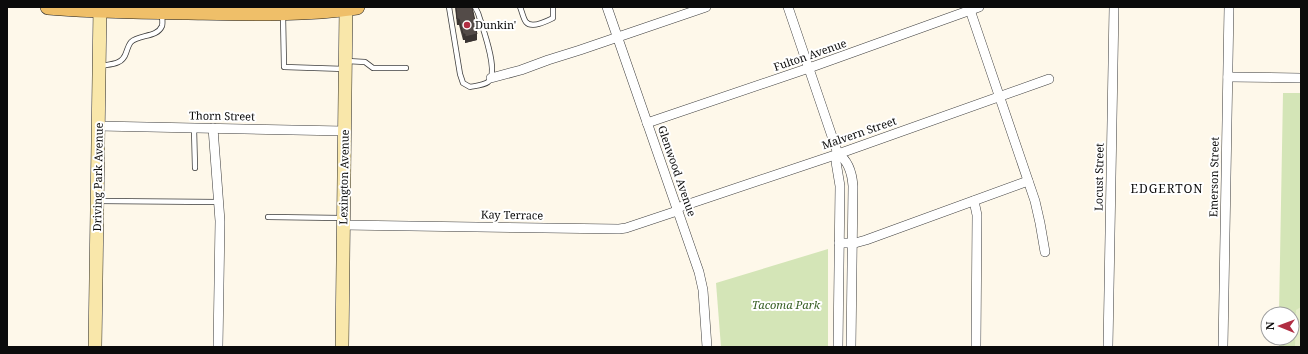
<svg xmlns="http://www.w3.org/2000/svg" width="1308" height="354" font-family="'Noto Serif',serif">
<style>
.green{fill:#d4e5b7}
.pitch{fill:#e4edc8}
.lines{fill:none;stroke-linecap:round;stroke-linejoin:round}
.lane-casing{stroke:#3e3e3e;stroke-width:6}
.street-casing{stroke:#3e3e3e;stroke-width:10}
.secondary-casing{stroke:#2d2d2d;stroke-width:14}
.primary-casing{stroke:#1c1c1c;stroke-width:16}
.lane{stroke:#fff;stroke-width:4.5}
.street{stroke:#fff;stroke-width:9}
.secondary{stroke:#f9e7aa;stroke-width:13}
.primary{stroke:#efbf69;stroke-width:15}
.wall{fill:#47403e}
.shaded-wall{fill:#3a3432}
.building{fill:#534b48;stroke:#3a3432}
.poi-dot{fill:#b02d42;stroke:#fff;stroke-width:1.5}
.labels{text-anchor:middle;stroke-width:4;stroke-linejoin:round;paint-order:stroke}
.poi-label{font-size:11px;fill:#0b0b0b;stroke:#fff;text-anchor:start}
.street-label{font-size:11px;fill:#0b0b0b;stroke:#fff}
.park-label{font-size:11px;font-style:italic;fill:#345d21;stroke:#fff}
.neighbourhood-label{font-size:12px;letter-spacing:1px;fill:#0b0b0b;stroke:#fff}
</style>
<rect width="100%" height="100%" fill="#fef8ea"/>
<!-- green -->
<g class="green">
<path d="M1283,93H1301V347H1279V338H1292V314H1279Z"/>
<path d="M828,249V347H721L716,283Z"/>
</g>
<!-- pitch -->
<path class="pitch" d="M1301,307V347H1295L1296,310Z"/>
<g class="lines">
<defs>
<g id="lane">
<path d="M449,7L460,74L463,83L470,87C475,86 484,85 488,82C500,73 482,26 478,13L475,7"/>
<path d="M520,7C522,11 523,18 526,22C532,29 547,21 553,18V7"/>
<path d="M283,15L284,67L345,69"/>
<path d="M347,61L365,62L373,68H406"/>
<path d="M100,66C111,64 122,65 126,53C127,50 129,44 131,42C139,34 157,38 162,26C163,23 162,17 162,13"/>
<path d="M194,128L195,168"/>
<path d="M98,201L219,202"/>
<path d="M268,217L342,218"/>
</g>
<g id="street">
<path d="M607,7L699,272L703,290L707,347"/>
<path d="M788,7L838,154C849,161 852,173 853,186L851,347"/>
<path d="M969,7L1035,201L1040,223L1045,252"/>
<path d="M1228,77L1301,78"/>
<path d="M491,78L521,70L548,60L580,50L706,7"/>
<path d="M647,123L809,68L979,7"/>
<path d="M99,126L344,131"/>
<path d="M213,128L220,221L218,347"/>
<path d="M838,154L836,162L840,186L838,347"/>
<path d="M974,201L977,215L976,347"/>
<path d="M677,208L838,154L1049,79"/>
<path d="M343,225L619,229L626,228L677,211"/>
<path d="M839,243H855L866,240L1028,181"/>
<path d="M1108,347L1114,7"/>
<path d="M1223,347L1229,7"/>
</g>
<g id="secondary">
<path d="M95,347L100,7"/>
<path d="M342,347L346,7"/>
</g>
<path id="primary" d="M48,7C94,11 141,11 188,12C244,13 301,15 357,7"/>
</defs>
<!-- lane casing -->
<use href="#lane" class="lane-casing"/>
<!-- street casing -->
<use href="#street" class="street-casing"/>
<!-- secondary casing -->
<use href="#secondary" class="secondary-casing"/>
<!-- primary casing -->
<use href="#primary" class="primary-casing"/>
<!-- lane -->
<use href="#lane" class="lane"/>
<!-- street -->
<use href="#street" class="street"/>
<!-- secondary -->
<use href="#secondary" class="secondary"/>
<!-- primary -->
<use href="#primary" class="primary"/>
</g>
<!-- wall -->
<path class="wall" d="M455,7H472L477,36V40L465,43V40H463L459,25H457Z"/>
<!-- shaded-wall -->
<g class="shaded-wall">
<rect x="457" y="19" width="2" height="6"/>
<path d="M476,30H477V40L465,43V37Z"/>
<rect x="463" y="34" width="2" height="6"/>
</g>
<!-- building -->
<path class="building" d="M456,7H472L477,30H476L477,34L465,37V34H463L459,19H457Z"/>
<!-- markers -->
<circle class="poi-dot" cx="467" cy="25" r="4"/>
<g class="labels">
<!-- poi labels -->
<g class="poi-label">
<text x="475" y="29">Dunkin'</text>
</g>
<!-- street labels -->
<g class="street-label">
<text transform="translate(810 55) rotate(-19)" y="4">Fulton Avenue</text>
<text transform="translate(222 116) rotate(1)" y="4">Thorn Street</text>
<text transform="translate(859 133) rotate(-19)" y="4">Malvern Street</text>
<text transform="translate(677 171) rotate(71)" y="4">Glenwood Avenue</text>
<text transform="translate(98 177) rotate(-89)" y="4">Driving Park Avenue</text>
<text transform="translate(344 177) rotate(-89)" y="4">Lexington Avenue</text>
<text transform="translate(1099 177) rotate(-89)" y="4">Locust Street</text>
<text transform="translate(1214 177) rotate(-89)" y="4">Emerson Street</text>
<text transform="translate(512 215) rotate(1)" y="4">Kay Terrace</text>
</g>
<!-- park labels -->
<g class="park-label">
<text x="786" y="309">Tacoma Park</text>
</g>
<!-- neighbourhood labels -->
<g class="neighbourhood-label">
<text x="1167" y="193">EDGERTON</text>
</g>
</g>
<!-- border -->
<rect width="1308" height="354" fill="none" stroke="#0b0b0b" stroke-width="16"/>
<!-- north arrow -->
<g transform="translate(1280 326) rotate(271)"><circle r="19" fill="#ffffff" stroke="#9d9d9d"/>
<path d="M0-3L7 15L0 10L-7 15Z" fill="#b02d42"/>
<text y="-6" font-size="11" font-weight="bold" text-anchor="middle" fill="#0b0b0b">N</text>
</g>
</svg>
